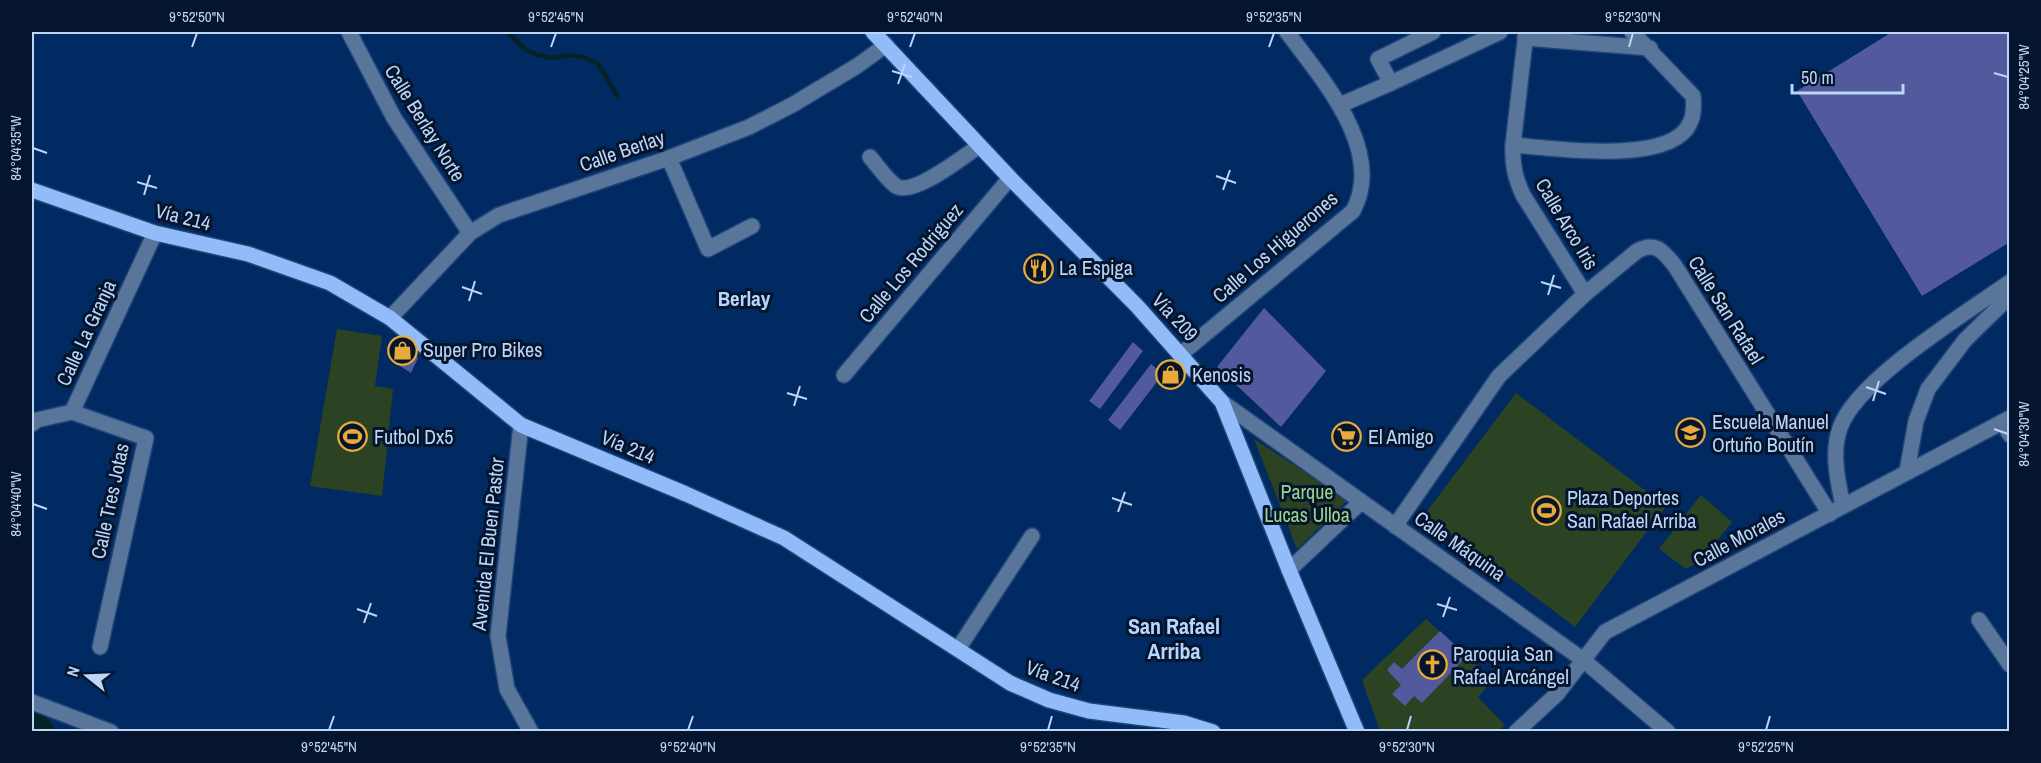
<svg xmlns="http://www.w3.org/2000/svg" width="2041" height="763" font-family="'Archivo Narrow',sans-serif">
<style>
.green{fill:#2b4322}
.lines{fill:none;stroke-linecap:round;stroke-linejoin:round}
.stream{stroke:#052324;stroke-width:4.5}
.river{stroke:#052324;stroke-width:27}
.building{fill:#52599c}
.minor-casing{stroke:#1e4579;stroke-width:18}
.major-casing{stroke:#1e4579;stroke-width:18}
.minor{stroke:#5a759a;stroke-width:15}
.major{stroke:#91bcf9;stroke-width:15}
.ticks{fill:none;stroke:#bdd5f7;stroke-width:2}
.labels{text-anchor:middle;stroke-width:6;stroke-linejoin:round;paint-order:stroke}
.street-label{font-size:20px;fill:#bdd5f7;stroke:#04152d}
.poi-label{font-size:20px;fill:#bdd5f7;stroke:#04152d;text-anchor:start}
.park-label{font-size:20px;fill:#9dd488;stroke:#04152d}
.neighbourhood-label{font-size:21px;font-weight:bold;fill:#b8d5fe;stroke:#04152d}
.quarter-label{font-size:22px;font-weight:bold;fill:#b8d5fe;stroke:#04152d}
.neatline{fill:none;stroke:#bdd5f7;stroke-width:2}
.ticks-label{font-size:15px;text-anchor:middle;fill:#bdd5f7}
</style>
<rect width="100%" height="100%" fill="#002a61"/>
<!-- green -->
<g class="green">
<path d="M337,329L382,336L375,386L393,389L382,496L310,486Z"/>
<path d="M1516,393L1666,506L1575,627L1425,514Z"/>
<path d="M1254,439L1348,500L1297,549Z"/>
<path d="M1701,495L1732,522L1700,561L1686,569L1659,549Z"/>
<path d="M1426,619L1493,680L1478,697L1505,725L1498,731H1380L1362,680Z"/>
</g>
<g class="lines">
<!-- stream -->
<path class="stream" d="M507,32L526,50L538,55L552,58L568,55L583,57L598,64L618,97"/>
<!-- river -->
<path class="river" d="M32,722L41,732"/>
</g>
<!-- building -->
<g class="building">
<path d="M1892,32H2010V242L1922,296L1797,91Z"/>
<path d="M1264,308L1326,371L1281,427L1217,367Z"/>
<path d="M398,342L418,358L411,373L395,363Z"/>
<path d="M1133,342L1143,351L1100,409L1089,401Z"/>
<path d="M1151,364L1163,374L1120,430L1108,420Z"/>
<path d="M1440,631L1467,656L1422,703L1414,696L1405,706L1392,694L1401,685L1387,670L1394,662L1402,669Z"/>
</g>
<g class="lines">
<defs>
<g id="minor">
<path d="M349,32L394,118L470,233"/>
<path d="M1526,32L1513,145C1512,164 1515,178 1523,195L1585,294"/>
<path d="M1525,38L1650,48"/>
<path d="M1391,83L1378,59L1433,32"/>
<path d="M1340,105L1391,83L1500,32"/>
<path d="M1513,145C1552,148 1671,166 1690,123C1694,115 1694,105 1693,96L1632,32"/>
<path d="M870,157C878,166 886,179 896,186C913,197 964,156 979,146"/>
<path d="M669,158L708,249L752,226"/>
<path d="M390,318L470,233L499,215L669,158L749,127L792,105L857,66L886,45"/>
<path d="M1181,354L1353,211C1386,150 1321,78 1287,32"/>
<path d="M844,375L1010,178"/>
<path d="M1222,402L1582,659L1668,732"/>
<path d="M72,412L146,438L100,647"/>
<path d="M2002,422L2010,435"/>
<path d="M32,424L37,420L72,412L155,233"/>
<path d="M521,425L498,636L507,689L531,732"/>
<path d="M1907,471L1916,421L1928,389L1965,340L2010,296"/>
<path d="M1843,506C1838,482 1831,453 1840,428C1856,380 1966,313 2010,282"/>
<path d="M1395,526L1499,376L1585,294L1637,251C1656,241 1663,251 1675,266L1830,514"/>
<path d="M1289,570L1361,502"/>
<path d="M1979,620L2010,665"/>
<path d="M958,649L1032,536"/>
<path d="M32,702L111,732"/>
<path d="M1516,732L1557,694L1605,632L2010,418"/>
</g>
<g id="major">
<path d="M873,32L1010,178L1137,306L1222,402L1289,570L1357,732"/>
<path d="M32,190L155,233L248,254L330,283L390,318L521,425L686,494L784,538L1010,683L1049,700L1089,711L1184,723L1213,732"/>
</g>
</defs>
<!-- minor casing -->
<use href="#minor" class="minor-casing"/>
<!-- major casing -->
<use href="#major" class="major-casing"/>
<!-- minor -->
<use href="#minor" class="minor"/>
<!-- major -->
<use href="#major" class="major"/>
</g>
<!-- ticks -->
<path class="ticks" d="M192,47L197,33M551,47L556,33M910,47L915,33M1269,47L1274,33M1629,47L1633,33M892,71L912,77M1994,73L2008,77M898,84L905,64M33,148L47,153M1216,176L1236,183M137,182L157,188M1223,190L1230,170M144,195L150,175M1541,282L1561,288M462,287L482,294M1548,295L1554,275M469,301L475,281M1866,387L1886,394M787,393L807,399M1873,401L1879,381M794,406L800,386M1994,429L2008,434M1112,498L1132,505M33,504L47,509M1118,512L1125,492M1437,604L1457,610M357,609L377,616M1443,617L1450,597M364,623L371,603M329,730L334,716M688,730L693,716M1048,730L1052,716M1407,730L1411,716M1766,730L1770,716"/>
<!-- icons -->
<defs>
<symbol id="restaurant-ring" viewBox="-11 -11 22 22"><circle r="9.5" fill="#04152d" stroke="#eaaa39" stroke-width="1.5"/><path d="M-5-6h1v4h1v-4h1v4h1v-4h1v5L-1.5 .5V6h-2V.5L-5-1ZM5-6V6H3V1.5H1.5Q1.5-4 5-6Z" fill="#eaaa39"/></symbol>
<symbol id="shop-ring" viewBox="-11 -11 22 22"><circle r="9.5" fill="#04152d" stroke="#eaaa39" stroke-width="1.5"/><path d="M-5-2.5h2.3a2.7 3.5 0 0 1 5.4 0H5L5.5 6h-11ZM-1.5-2.5h3a1.5 2.3 0 0 0-3 0Z" fill="#eaaa39"/></symbol>
<symbol id="school-ring" viewBox="-11 -11 22 22"><circle r="9.5" fill="#04152d" stroke="#eaaa39" stroke-width="1.5"/><path d="M0-5L7-2L0 1L-7-2ZM-4 1L0 2.5L4 1V4Q0 6-4 4Z" fill="#eaaa39"/></symbol>
<symbol id="stadium-ring" viewBox="-11 -11 22 22"><circle r="9.5" fill="#04152d" stroke="#eaaa39" stroke-width="1.5"/><path d="M0-5a6.5 5 0 1 0 0 10a6.5 5 0 1 0 0-10ZM-3.5-1.8h7v3.6h-7Z" fill="#eaaa39"/></symbol>
<symbol id="supermarket-ring" viewBox="-11 -11 22 22"><circle r="9.5" fill="#04152d" stroke="#eaaa39" stroke-width="1.5"/><path d="M-6-5.5h2.5l.6 2H6L4.5 2H-2.5L-4.4-4H-6ZM-1.5 3.2a1.3 1.3 0 1 0 .1 0ZM3 3.2a1.3 1.3 0 1 0 .1 0Z" fill="#eaaa39"/></symbol>
<symbol id="church-ring" viewBox="-11 -11 22 22"><circle r="9.5" fill="#04152d" stroke="#eaaa39" stroke-width="1.5"/><path d="M-1.2-6h2.4v3.5h3.3v2.4h-3.3V6h-2.4V-.1h-3.3v-2.4h3.3Z" fill="#eaaa39"/></symbol>
</defs>
<g fill-rule="evenodd">
<use href="#restaurant-ring" x="1022" y="252" width="33" height="33"/>
<use href="#shop-ring" x="386" y="334" width="33" height="33"/>
<use href="#shop-ring" x="1154" y="358" width="33" height="33"/>
<use href="#school-ring" x="1674" y="416" width="33" height="33"/>
<use href="#stadium-ring" x="336" y="420" width="33" height="33"/>
<use href="#supermarket-ring" x="1330" y="420" width="33" height="33"/>
<use href="#stadium-ring" x="1530" y="494" width="33" height="33"/>
<use href="#church-ring" x="1416" y="648" width="33" height="33"/>
</g>
<g class="labels">
<!-- street labels -->
<g class="street-label">
<text transform="translate(425 123) rotate(58)" y="7">Calle Berlay Norte</text>
<text transform="translate(622 151) rotate(-19)" y="7">Calle Berlay</text>
<text transform="translate(183 217) rotate(14)" y="7">Vía 214</text>
<text transform="translate(1567 224) rotate(59)" y="7">Calle Arco Iris</text>
<text transform="translate(1275 247) rotate(-41)" y="7">Calle Los Higuerones</text>
<text transform="translate(911 263) rotate(-50)" y="7">Calle Los Rodriguez</text>
<text transform="translate(1726 310) rotate(58)" y="7">Calle San Rafael</text>
<text transform="translate(1175 317) rotate(47)" y="7">Vía 209</text>
<text transform="translate(86 333) rotate(-65)" y="7">Calle La Granja</text>
<text transform="translate(628 447) rotate(23)" y="7">Vía 214</text>
<text transform="translate(110 501) rotate(-78)" y="7">Calle Tres Jotas</text>
<text transform="translate(1739 538) rotate(-28)" y="7">Calle Morales</text>
<text transform="translate(488 544) rotate(-84)" y="7">Avenida El Buen Pastor</text>
<text transform="translate(1460 546) rotate(35)" y="7">Calle Máquina</text>
<text transform="translate(1053 676) rotate(20)" y="7">Vía 214</text>
</g>
<!-- poi labels -->
<g class="poi-label">
<text x="1059" y="275">La Espiga</text>
<text x="423" y="357">Super Pro Bikes</text>
<text x="1192" y="382">Kenosis</text>
<text x="1712" y="429">Escuela Manuel<tspan x="1712" dy="23">Ortuño Boutín</tspan></text>
<text x="374" y="444">Futbol Dx5</text>
<text x="1368" y="444">El Amigo</text>
<text x="1567" y="505">Plaza Deportes<tspan x="1567" dy="23">San Rafael Arriba</tspan></text>
<text x="1453" y="661">Paroquia San<tspan x="1453" dy="23">Rafael Arcángel</tspan></text>
</g>
<!-- park labels -->
<g class="park-label">
<text x="1307" y="499">Parque<tspan x="1307" dy="23">Lucas Ulloa</tspan></text>
</g>
<!-- neighbourhood labels -->
<g class="neighbourhood-label">
<text x="744" y="306">Berlay</text>
</g>
<!-- quarter labels -->
<g class="quarter-label">
<text x="1174" y="634">San Rafael<tspan x="1174" dy="25">Arriba</tspan></text>
</g>
</g>
<!-- border -->
<rect width="2041" height="763" fill="none" stroke="#04152d" stroke-width="66"/>
<!-- north arrow -->
<g transform="translate(87 676) rotate(288)" stroke="#04152d" stroke-width="4.5" paint-order="stroke">
<path d="M0-4.5L10 22L0 15L-10 22Z" fill="#bdd5f7"/>
<text y="-9" font-size="16" font-weight="bold" text-anchor="middle" fill="#bdd5f7">N</text>
</g>
<!-- scale -->
<path d="M1792 84v9h111v-9" fill="none" stroke="#bdd5f7" stroke-width="3"/>
<text x="1801" y="84" font-size="18" fill="#bdd5f7" stroke="#04152d" stroke-width="4.5" paint-order="stroke">50 m</text>
<rect x="33" y="33" width="1975" height="697" class="neatline"/>
<g class="ticks-label">
<text x="197" y="22">9°52'50"N</text>
<text x="556" y="22">9°52'45"N</text>
<text x="915" y="22">9°52'40"N</text>
<text x="1274" y="22">9°52'35"N</text>
<text x="1633" y="22">9°52'30"N</text>
<text transform="translate(2024 77) rotate(-90)" y="5">84°04'25"W</text>
<text transform="translate(16 148) rotate(-90)" y="5">84°04'35"W</text>
<text transform="translate(2024 434) rotate(-90)" y="5">84°04'30"W</text>
<text transform="translate(16 504) rotate(-90)" y="5">84°04'40"W</text>
<text x="329" y="752">9°52'45"N</text>
<text x="688" y="752">9°52'40"N</text>
<text x="1048" y="752">9°52'35"N</text>
<text x="1407" y="752">9°52'30"N</text>
<text x="1766" y="752">9°52'25"N</text>
</g>
</svg>
